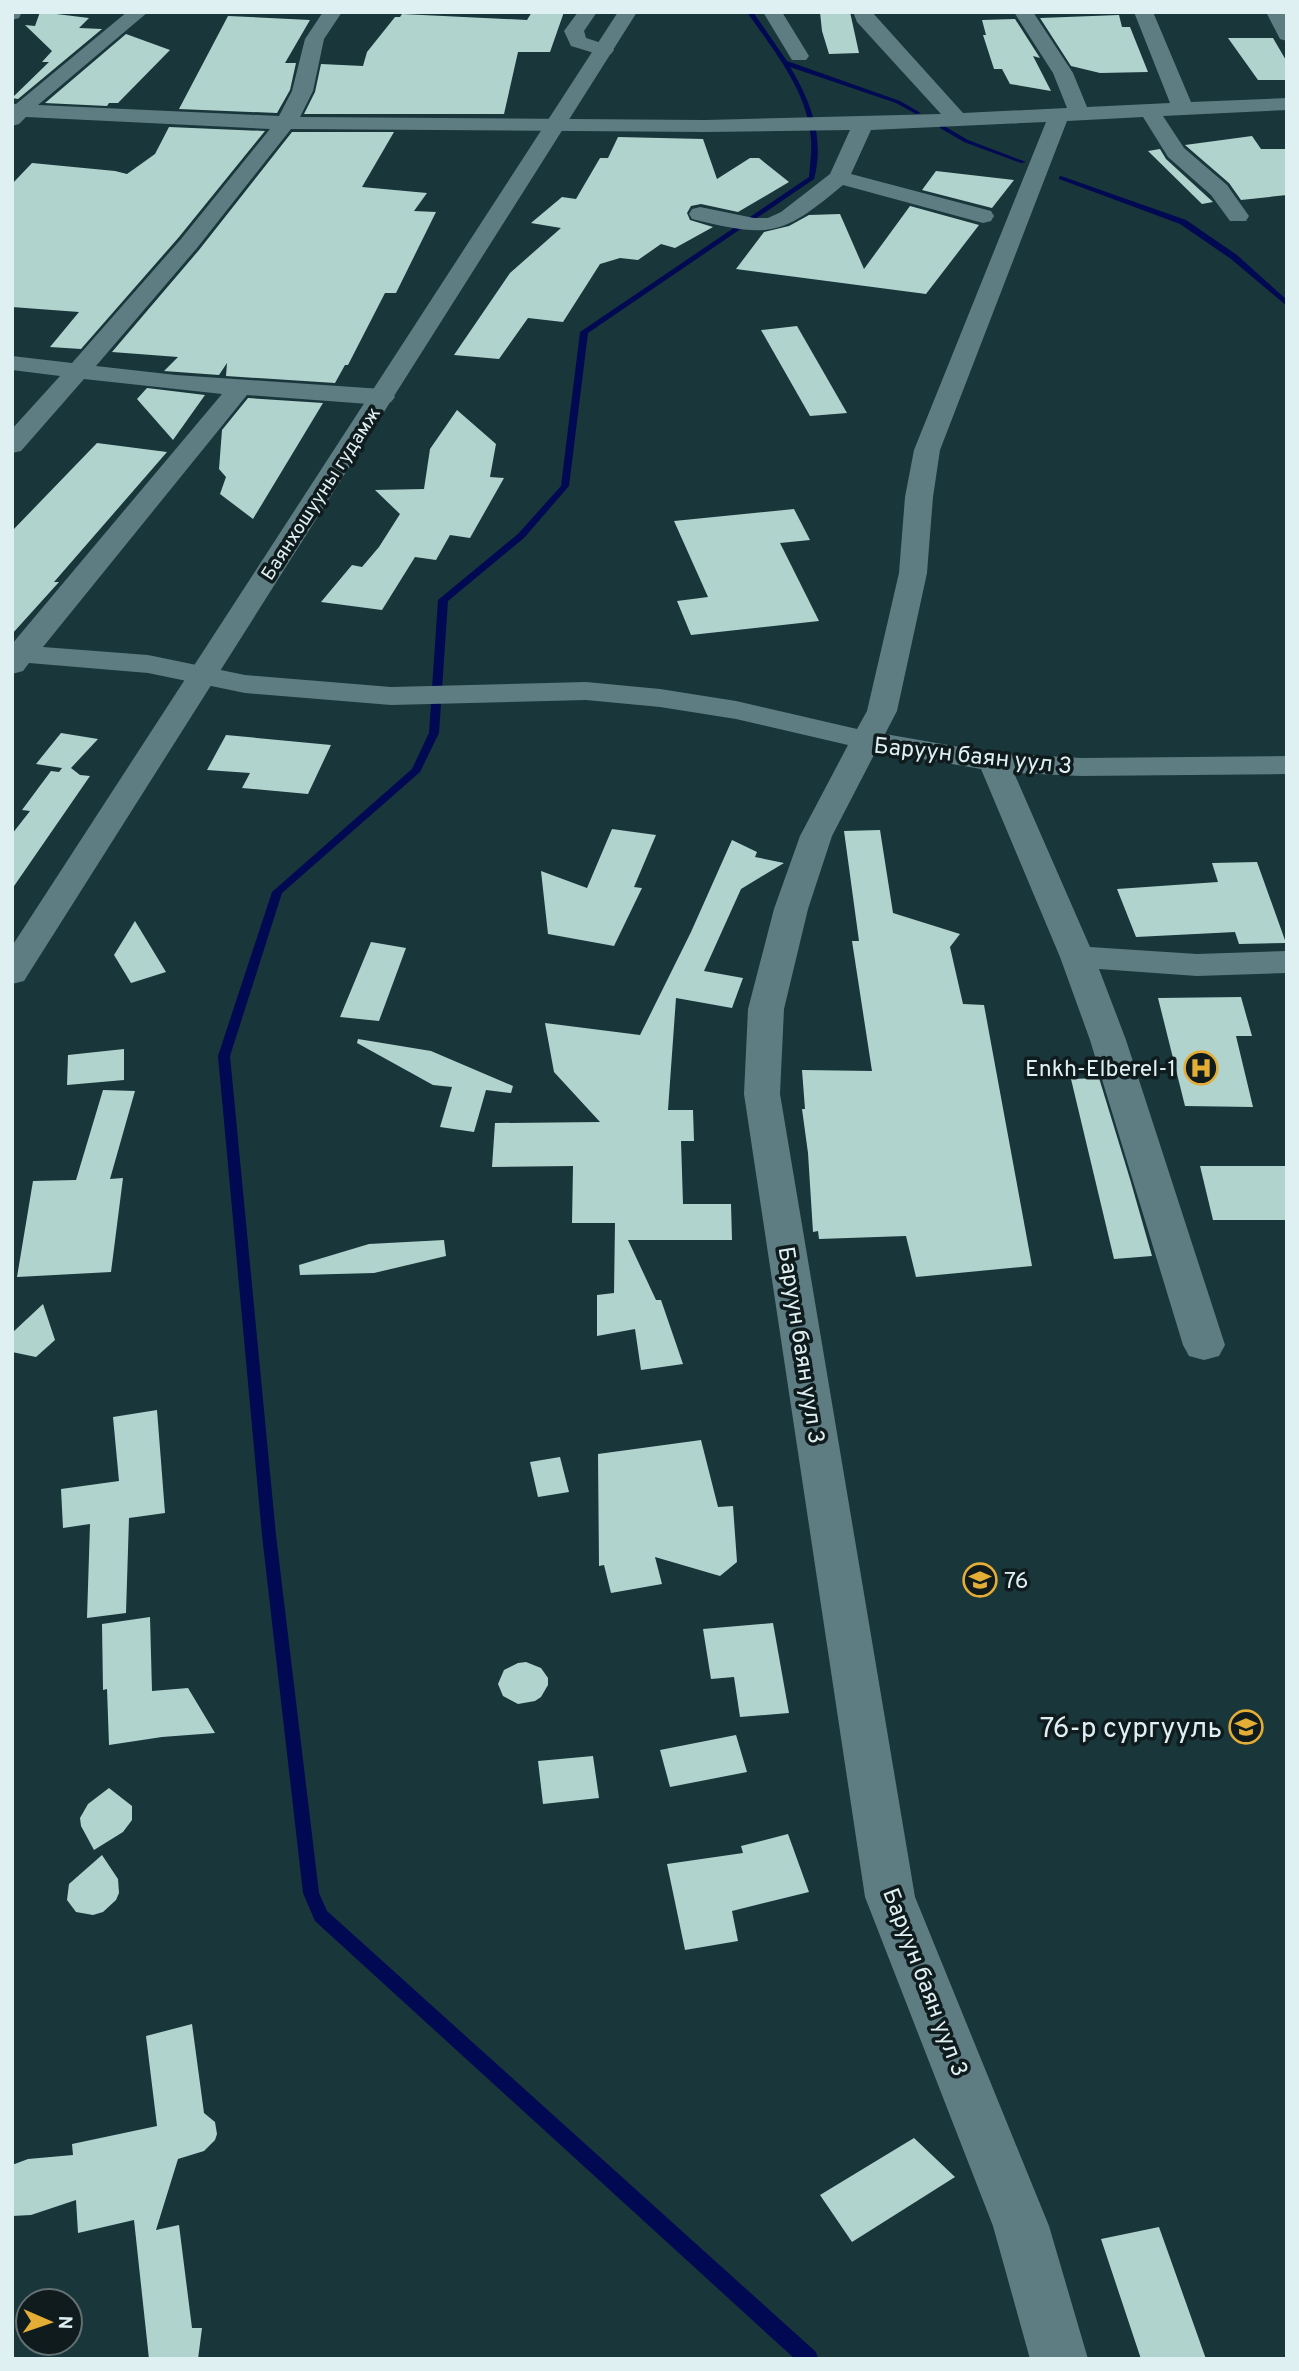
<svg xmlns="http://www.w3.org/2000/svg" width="1299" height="2371" font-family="Overpass,sans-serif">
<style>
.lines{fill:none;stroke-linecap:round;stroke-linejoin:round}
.stream{fill:#000952;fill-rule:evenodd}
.building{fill:#b1d3ce}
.street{fill:#5e7d83;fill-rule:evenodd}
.secondary{fill:#5e7d83;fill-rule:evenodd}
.labels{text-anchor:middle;stroke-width:7;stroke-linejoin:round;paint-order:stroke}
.far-street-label{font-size:19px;fill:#dff0f3;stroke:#0f1b1d}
.street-label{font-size:23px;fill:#dff0f3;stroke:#0f1b1d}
.poi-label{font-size:23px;fill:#dff0f3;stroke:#0f1b1d;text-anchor:end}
.near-poi-label{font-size:28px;fill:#dff0f3;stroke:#0f1b1d;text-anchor:end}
</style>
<rect width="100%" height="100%" fill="#19363b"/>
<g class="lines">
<!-- stream -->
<g class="stream">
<path d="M747,12H753L787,61L900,101L921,113L916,114L896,103L790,67C811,101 825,139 814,179L588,333L569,486L524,538L448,601L439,733L420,772L282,893L230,1056L276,1535L319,1893L327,1911L816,2352L818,2359H795L315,1921L303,1893L262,1535L218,1056L272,892L412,769L429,733L438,600L518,534L561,486L580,332L809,177C810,164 812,152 811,139C808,91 773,50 747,12Z"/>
<path d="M940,126H944L968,140L1026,162L1021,163L964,142L940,128Z"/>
<path d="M1061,176L1186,220L1237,255L1287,300V306L1231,259L1180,224L1059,179V177Z"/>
</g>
</g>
<!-- building -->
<g class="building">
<path d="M40,12L89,18L79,28L102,29L18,99L12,98L49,62H42L52,51L25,25L35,26Z"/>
<path d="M532,12H564L550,52H518L504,114H304L315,92L321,64L363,66L367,52L395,17H400L402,14L527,20Z"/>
<path d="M820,12H850L859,53L829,54L822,31Z"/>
<path d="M1119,15L1122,27H1130L1148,72L1100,73L1071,66L1040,18Z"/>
<path d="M228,16L310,20L285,63H296L290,90L277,113L179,109Z"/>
<path d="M1015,19L1040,58L1033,56L1051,91L1010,84L1002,69H994L983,35H986L982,20Z"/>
<path d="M126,34L170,50L118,103H109L107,106L45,103Z"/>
<path d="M1228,38H1273L1287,62V80H1258Z"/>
<path d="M169,127L265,131L179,237L81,349L50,347L79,312L12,307V184L32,163L115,171L127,174L155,154Z"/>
<path d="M292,132H394L362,187L427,193L414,211L436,212L396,293H385L348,365H345L335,383L226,376L227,363L219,375L164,371L178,357L112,352L199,250Z"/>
<path d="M1252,136L1261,149H1287V195L1241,200L1229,183L1185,145Z"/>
<path d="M618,137L703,139L717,179L750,158H759L789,182L738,212L701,204L691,206L687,213L690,220L713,227L675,248L661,244L638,260L620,258L600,264L563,322L528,318L499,359L454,355L510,273L561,228L531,223L562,197L576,199L600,158H608Z"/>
<path d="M1160,149L1166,159L1213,202L1202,204L1148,151Z"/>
<path d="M936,171L1014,180L992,208L922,190Z"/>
<path d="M910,206L979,225L926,294L736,269L764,232L789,226L809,215L840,214L864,269Z"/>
<path d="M797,326L847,413L810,416L761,330Z"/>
<path d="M147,388L205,395L173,440L137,399Z"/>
<path d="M248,398L323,403L253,519L220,494L226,477L219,469L222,430Z"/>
<path d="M457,410L496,444L490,477L504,478L470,538L450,535L436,560L415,557L382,610L321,602L352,565L362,567L379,547L400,514L375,490L424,489L430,449Z"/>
<path d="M97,443L167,452L54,582H59L12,634V531Z"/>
<path d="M794,509L810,540L780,543L819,621L691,635L677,601L708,597L674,521Z"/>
<path d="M61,733L98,739L71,768L80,775L90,776L12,889V834L30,811L22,810L51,771L59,772L62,768L36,764Z"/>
<path d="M226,735L331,745L308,794L242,788L250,773L207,770Z"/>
<path d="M612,829L656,835L634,887L642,888L614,946L548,934L541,871L587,888Z"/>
<path d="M880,830L893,913L960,934L950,947L963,1004L984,1005L1032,1266L916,1277L906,1236L819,1239L818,1231L813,1232L808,1153L802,1109H805L802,1070L872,1071L852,941H859L844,831Z"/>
<path d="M732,840L757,852L755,857L784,863L741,889L704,971L743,978L732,1008L676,998L668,1110H693L694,1141H681L683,1204H731L732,1240H628L656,1300H661L683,1364L641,1370L635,1329L597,1336V1295L614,1293L615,1223H572L573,1166L492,1167L495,1123L600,1122L554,1072L545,1023L640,1035L691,932Z"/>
<path d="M1257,862L1286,943L1239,944L1235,932L1136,937L1117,889L1218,882L1212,863Z"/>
<path d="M135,921L166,972L131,983L114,955Z"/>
<path d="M371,942L406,948L379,1021L340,1017Z"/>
<path d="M1241,997L1252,1036H1236L1253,1107L1185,1106L1158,998Z"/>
<path d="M358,1039L431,1051L513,1086L511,1093L486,1090L474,1132L440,1127L452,1087L433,1085L357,1043Z"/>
<path d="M124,1049V1080L67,1085L68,1055Z"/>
<path d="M1099,1078L1130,1179L1152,1256L1114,1259L1071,1079Z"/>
<path d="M103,1090L135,1091L110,1179L123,1178L111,1272L17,1277L33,1181L76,1180Z"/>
<path d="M1200,1166H1287V1220H1213Z"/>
<path d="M444,1240L446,1256L374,1273L300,1275L299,1265L369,1244Z"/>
<path d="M43,1304L55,1340L36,1357L12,1352V1333Z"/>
<path d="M157,1410L165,1513L129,1518L126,1613L87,1618L90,1524L63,1528L61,1489L119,1481L113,1417Z"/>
<path d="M701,1440L718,1507L733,1506L737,1562L720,1576L655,1557L662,1584L611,1593L604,1565L599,1566L598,1454Z"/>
<path d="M560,1457L569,1492L538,1497L530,1462Z"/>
<path d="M150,1617L152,1691L188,1688L215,1733L162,1737L109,1745L107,1689L103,1690L102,1624Z"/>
<path d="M773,1623L789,1713L740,1717L734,1677L711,1679L703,1629Z"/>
<path d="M526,1662L541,1668L548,1678V1685L541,1697L535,1701L518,1704L503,1696L498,1684L504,1670L518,1663Z"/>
<path d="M736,1735L747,1772L670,1787L660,1750Z"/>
<path d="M593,1756L599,1798L543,1804L538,1761Z"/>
<path d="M109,1788L132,1806V1820L123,1832L94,1850L81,1826L80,1818L88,1804Z"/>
<path d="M788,1834L809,1892L732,1911L738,1941L685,1950L667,1864L743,1853L741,1846Z"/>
<path d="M102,1855L118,1879L119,1893L116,1900L103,1912L93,1915L76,1912L67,1900L69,1884Z"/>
<path d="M192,2024L204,2113L215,2122L217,2134L215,2140L204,2151L178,2159L156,2230L179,2225L192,2328H202L198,2359H149L134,2220L78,2233L76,2200L31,2215L12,2216V2165L28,2159L73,2155L72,2144L157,2126L146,2036Z"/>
<path d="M914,2138L955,2177L852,2242L820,2195Z"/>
<path d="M1159,2227L1206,2359H1141L1101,2239Z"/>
</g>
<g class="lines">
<!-- street -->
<g class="street">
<path d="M12,12H22L19,18L12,20Z"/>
<path d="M127,12H148L38,105L279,116L292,91L305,39L323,12H342L324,39L313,91L300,117L705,120L941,114L857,22L853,12H872L963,113L1067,108L1053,73L1014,12H1033L1073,73L1087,107L1170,103L1134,12H1153L1191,102L1287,98V110L1163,116L1184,148L1227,185L1249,216L1246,221H1230L1211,195L1168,157L1143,117L1067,121L940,450L933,497L927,573L897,711L885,734L994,753L1081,758L1287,756V774L1081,776L1014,773L1090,947L1197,954L1287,951V973L1197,976L1099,969L1126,1040L1225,1345L1219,1356L1204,1360L1189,1356L1183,1345L1090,1040L1060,957L981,769L876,751L832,836L808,909L784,1009L780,1094L915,1897L1049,2226L1088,2359H1030L993,2226L865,1897L744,1094L748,1009L774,909L800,836L848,745L736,719L660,707L586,700L391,705L245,693L148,673L29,663L23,671L12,674V644L222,394L84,379L21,451L12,453V429L60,376L12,370V356L72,363L181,239L270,129L26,117L19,124L12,126V104H16ZM1046,122L914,450L905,497L899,573L867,711L857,729L736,701L660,689L586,682L391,687L245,675L148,655L43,647L247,395L382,405L391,402L395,397L391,392L382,389L176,375L96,366L197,248L291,129L705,132L850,130L830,174L781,212L768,218H754L700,207L692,209L689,214L692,219C770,238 781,237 843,185L983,223L991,221L994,216L991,211L851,174L871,130Z"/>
<path d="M578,12H597L584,31L586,38L611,46L614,50L611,54L604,56L571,46L564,31Z"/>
<path d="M763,12H782L809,56L806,60H792Z"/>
<path d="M1266,12H1285L1287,41L1280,39Z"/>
</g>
<!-- secondary -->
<path class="secondary" d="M618,12H637L29,973L24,981L12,984V946Z"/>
</g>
<!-- icons -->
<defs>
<symbol id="hospital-ring" viewBox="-11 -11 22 22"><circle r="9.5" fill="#0f1b1d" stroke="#e4ad35" stroke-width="1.5"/><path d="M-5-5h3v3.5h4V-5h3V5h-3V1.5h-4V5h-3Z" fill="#e4ad35"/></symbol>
<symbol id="school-ring" viewBox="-11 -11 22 22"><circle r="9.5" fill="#0f1b1d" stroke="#e4ad35" stroke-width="1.5"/><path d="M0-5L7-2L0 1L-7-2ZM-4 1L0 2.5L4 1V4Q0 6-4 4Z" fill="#e4ad35"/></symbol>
</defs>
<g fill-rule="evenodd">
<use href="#hospital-ring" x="1182" y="1049" width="38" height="38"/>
<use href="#school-ring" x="961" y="1561" width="38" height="38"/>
<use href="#school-ring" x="1227" y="1708" width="38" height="38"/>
</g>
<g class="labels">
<!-- far-street labels -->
<g class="far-street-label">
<text transform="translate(320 493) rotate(-57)" y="7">Баянхошууны гудамж</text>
</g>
<!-- street labels -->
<g class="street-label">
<text transform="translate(973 755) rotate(6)" y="8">Баруун баян уул 3</text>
<text transform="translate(802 1345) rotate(81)" y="8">Баруун баян уул 3</text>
<text transform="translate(926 1982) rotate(69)" y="8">Баруун баян уул 3</text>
</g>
<!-- poi labels -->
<g class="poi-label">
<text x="1176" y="1076">Enkh-Elberel-1</text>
<text x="1004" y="1588" text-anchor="start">76</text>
</g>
<!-- near-poi labels -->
<g class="near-poi-label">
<text x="1222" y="1737">76-р сургууль</text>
</g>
</g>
<!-- border -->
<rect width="1299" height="2371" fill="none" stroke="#dff0f3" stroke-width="28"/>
<!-- north arrow -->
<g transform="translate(49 2322) rotate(92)"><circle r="33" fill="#0f1b1d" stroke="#627073" stroke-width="2"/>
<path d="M0-5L12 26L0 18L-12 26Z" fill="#e4ad35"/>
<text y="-10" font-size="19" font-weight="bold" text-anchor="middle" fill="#dff0f3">N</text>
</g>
</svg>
